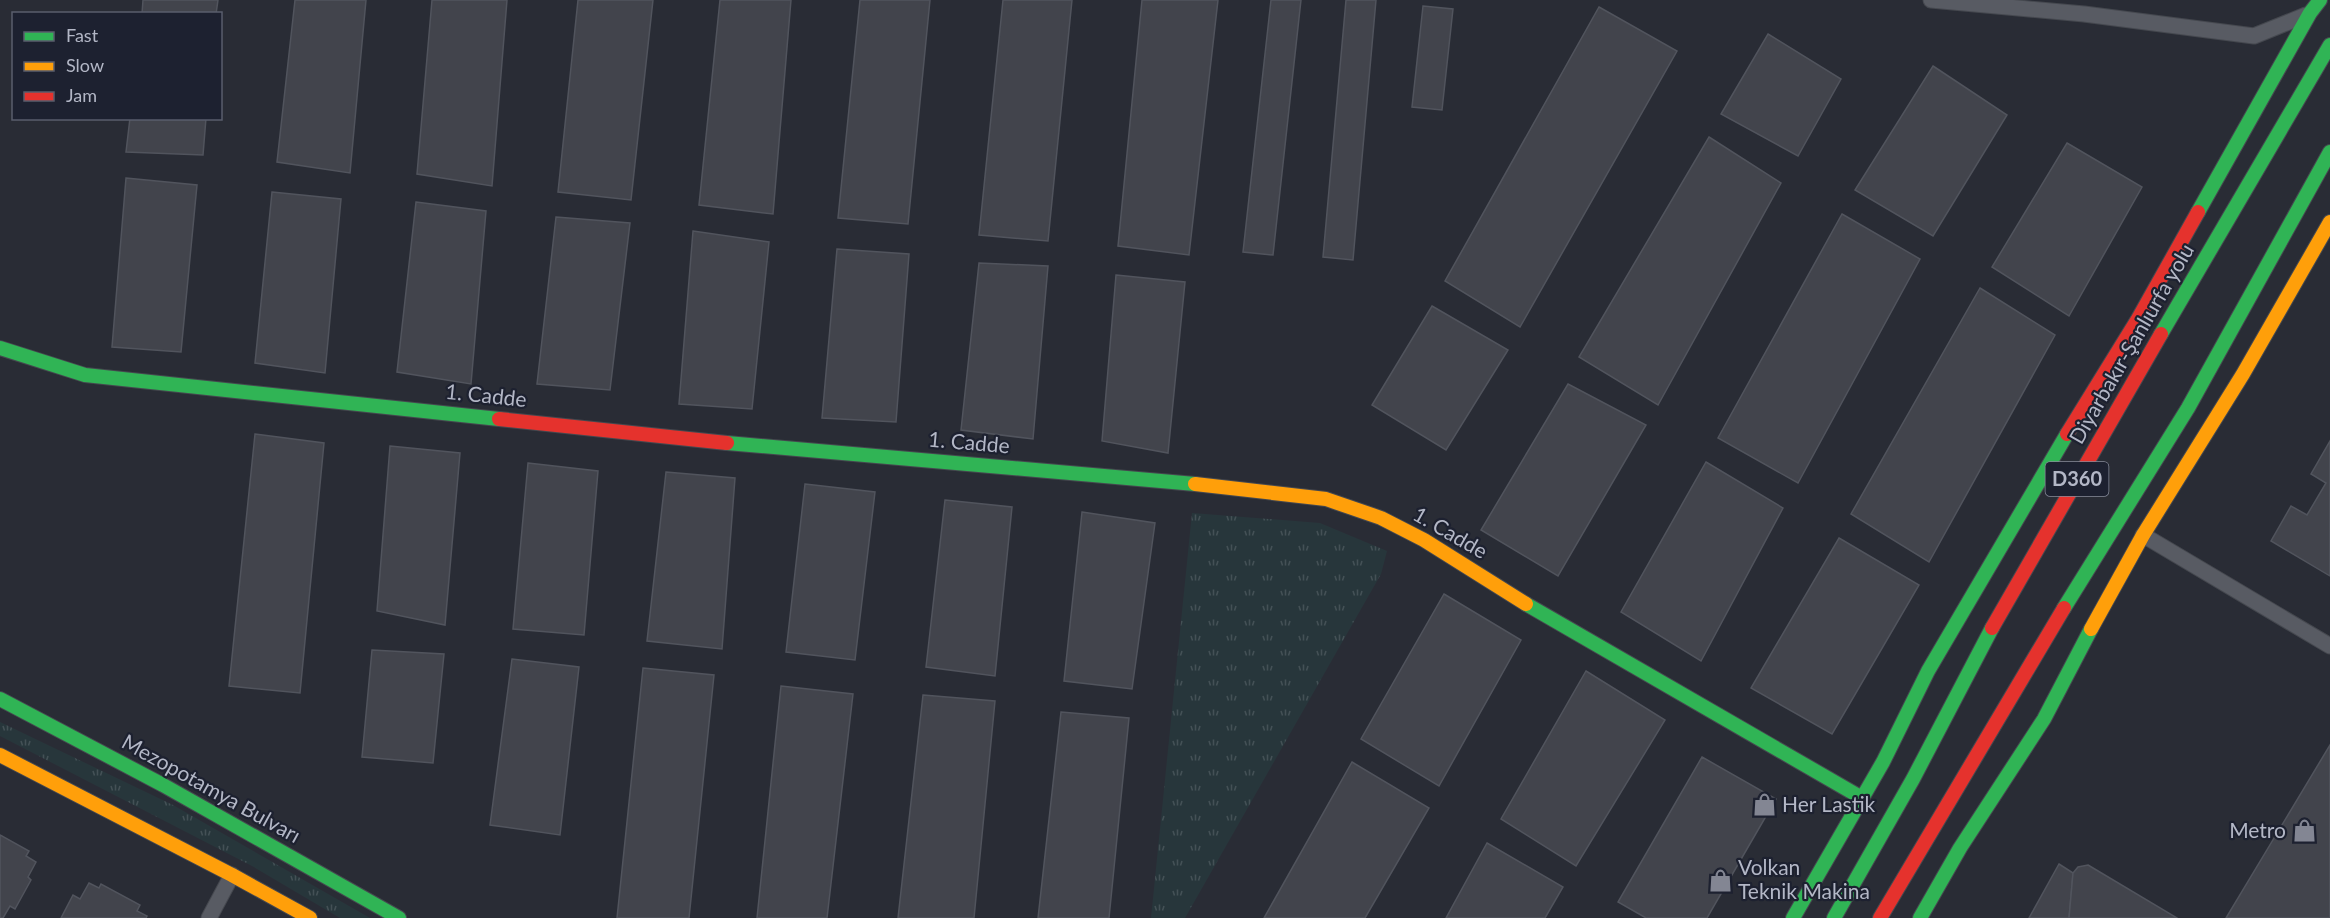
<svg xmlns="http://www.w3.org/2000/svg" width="2330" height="918" font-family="Lato,sans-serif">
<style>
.grass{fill:url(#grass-tufts)}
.building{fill:#42444c;stroke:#51545d;stroke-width:1.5}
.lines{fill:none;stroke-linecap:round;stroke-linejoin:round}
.street-casing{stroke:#45484f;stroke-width:17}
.fast-casing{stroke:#45484f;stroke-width:16}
.slow-casing{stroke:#45484f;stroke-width:16}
.jam-casing{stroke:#45484f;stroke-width:16}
.street{stroke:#585b63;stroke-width:15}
.fast{stroke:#30b455;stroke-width:14}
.slow{stroke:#ff9f0a;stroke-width:14}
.jam{stroke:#e5322d;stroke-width:14}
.labels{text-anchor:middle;stroke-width:4.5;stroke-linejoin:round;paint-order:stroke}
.shield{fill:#1d2130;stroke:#868a99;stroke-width:1.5}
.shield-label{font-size:20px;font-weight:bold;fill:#b3b7c6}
.street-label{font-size:21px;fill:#b3b7c6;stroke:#1d2130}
.poi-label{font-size:21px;fill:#b3b7c6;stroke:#1d2130;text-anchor:start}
</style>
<defs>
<pattern id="grass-tufts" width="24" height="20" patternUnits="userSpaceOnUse" patternTransform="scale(1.5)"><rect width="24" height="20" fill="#27363b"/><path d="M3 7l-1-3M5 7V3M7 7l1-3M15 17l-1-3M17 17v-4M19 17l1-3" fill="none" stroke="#445156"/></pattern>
</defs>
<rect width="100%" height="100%" fill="#292c35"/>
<!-- grass -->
<g class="grass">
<path d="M1192,513L1320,523L1387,551L1381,574L1185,918H1151Z"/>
<path d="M0,722L173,805L370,918H340L252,866L0,736Z"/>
</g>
<!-- building -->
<g class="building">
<path d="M143,0H218L216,14H142Z"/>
<path d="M295,0H366L350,173L277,162Z"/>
<path d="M432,0H507L492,186L417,174Z"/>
<path d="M578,0H653L631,200L558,192Z"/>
<path d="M720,0H791L773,214L699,205Z"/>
<path d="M860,0H930L908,224L838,218Z"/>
<path d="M1003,0H1072L1048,241L979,235Z"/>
<path d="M1142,0H1218L1189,255L1118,246Z"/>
<path d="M1271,0H1301L1273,255L1243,252Z"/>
<path d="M1346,0H1376L1353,260L1323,257Z"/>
<path d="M1423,6L1453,9L1442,110L1412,107Z"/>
<path d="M1599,7L1677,51L1520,327L1445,281Z"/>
<path d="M1768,34L1841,79L1798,156L1721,114Z"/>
<path d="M1933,66L2007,115L1933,236L1855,190Z"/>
<path d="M130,118H206L203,155L126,152Z"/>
<path d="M1709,137L1781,183L1658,405L1579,357Z"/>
<path d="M2067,143L2142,187L2069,316L1992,267Z"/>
<path d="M126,178L197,185L181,352L112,347Z"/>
<path d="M272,192L341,199L325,373L255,363Z"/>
<path d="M416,202L486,211L471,384L397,372Z"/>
<path d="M1842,214L1920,259L1798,483L1718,438Z"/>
<path d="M556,217L630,223L610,390L537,384Z"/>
<path d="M693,231L769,242L752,409L679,404Z"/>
<path d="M837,249L909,254L896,422L822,418Z"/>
<path d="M979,263L1048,266L1033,439L961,430Z"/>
<path d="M1116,275L1185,282L1168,453L1102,441Z"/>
<path d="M1980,288L2055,335L1929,562L1851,514Z"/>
<path d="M1432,306L1508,350L1446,450L1372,405Z"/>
<path d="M1568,384L1646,425L1558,576L1481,530Z"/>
<path d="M255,434L324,443L300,693L229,686Z"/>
<path d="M2330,441V576L2271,541L2291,506L2307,515L2326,483L2311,474Z"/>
<path d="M390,446L460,453L445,625L377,611Z"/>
<path d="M1706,462L1783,508L1701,661L1621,612Z"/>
<path d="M528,463L598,471L584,635L513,629Z"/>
<path d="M666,472L735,478L722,649L647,641Z"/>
<path d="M805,484L875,492L855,660L786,652Z"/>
<path d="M945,500L1012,507L995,676L926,667Z"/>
<path d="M1082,512L1155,523L1132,689L1064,681Z"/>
<path d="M1839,538L1919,585L1832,734L1751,688Z"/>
<path d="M1444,594L1521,640L1439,786L1361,739Z"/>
<path d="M372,650L444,654L433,763L362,757Z"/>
<path d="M512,659L579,667L560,835L490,825Z"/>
<path d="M643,668L714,675L689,918H617Z"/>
<path d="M1586,671L1665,720L1576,866L1501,819Z"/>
<path d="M781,686L853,694L827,918H757Z"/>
<path d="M923,695L995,701L974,918H898Z"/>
<path d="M1061,712L1129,718L1109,918H1038Z"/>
<path d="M2330,745V918H2226Z"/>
<path d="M1702,757L1776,799L1707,918H1646L1618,902Z"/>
<path d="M1352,762L1429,808L1365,918H1264Z"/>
<path d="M0,835L29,851L26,856L36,862L28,877L31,880L15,909L10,906L3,918H0Z"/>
<path d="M1487,843L1563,887L1545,918H1446Z"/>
<path d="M2059,864L2073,873L2069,918H2029Z"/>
<path d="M2088,865L2177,918H2069L2073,873L2078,867Z"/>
<path d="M89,883L99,888L101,884L140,905L137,911L147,916L146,918H61L73,895L80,899Z"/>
</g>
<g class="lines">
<defs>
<g id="street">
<path d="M1931,0L2084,14L2254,36L2306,15"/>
<path d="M2143,535L2330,646"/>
<path d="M209,918L232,875"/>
</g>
<g id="fast">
<path d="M2198,212L2310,13L2320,0"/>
<path d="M2161,334L2330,45"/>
<path d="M0,348L85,375L499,419"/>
<path d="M727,443L1195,484"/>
<path d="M1526,604L1862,798"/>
<path d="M2064,608L2188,408L2330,152"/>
<path d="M0,699L163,785L399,918"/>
<path d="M1793,918L1883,762L1928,671L2067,434"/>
<path d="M1834,918L1913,779L1992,628"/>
<path d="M1920,918L1960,848L2044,719L2091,629"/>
</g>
<g id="slow">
<path d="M1195,484L1326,499L1381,518L1424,540L1526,604"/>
<path d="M2091,629L2143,535L2243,374L2330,222"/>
<path d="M0,755L232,875L310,918"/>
</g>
<g id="jam">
<path d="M499,419L727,443"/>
<path d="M2067,434L2138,319L2198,212"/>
<path d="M1992,628L2161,334"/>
<path d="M1880,918L2064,608"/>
</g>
</defs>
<!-- street casing -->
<use href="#street" class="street-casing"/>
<!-- fast casing -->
<use href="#fast" class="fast-casing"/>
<!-- slow casing -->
<use href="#slow" class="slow-casing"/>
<!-- jam casing -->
<use href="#jam" class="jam-casing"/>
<!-- street -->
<use href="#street" class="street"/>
<!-- fast -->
<use href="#fast" class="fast"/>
<!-- slow -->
<use href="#slow" class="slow"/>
<!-- jam -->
<use href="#jam" class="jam"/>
</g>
<!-- icons -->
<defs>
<symbol id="shop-bare" viewBox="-9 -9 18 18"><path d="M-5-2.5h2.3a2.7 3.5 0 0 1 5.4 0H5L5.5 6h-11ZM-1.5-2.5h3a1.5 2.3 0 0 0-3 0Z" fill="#838693" stroke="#1d2130" stroke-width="2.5" paint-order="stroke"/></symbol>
</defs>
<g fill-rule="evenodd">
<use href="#shop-bare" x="1748" y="788" width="33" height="33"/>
<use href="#shop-bare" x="2288" y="814" width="33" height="33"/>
<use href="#shop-bare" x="1704" y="864" width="33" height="33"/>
</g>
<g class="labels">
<!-- shield labels -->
<rect class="shield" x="2045.5" y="462" width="63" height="34" rx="4.5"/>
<g class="shield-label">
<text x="2077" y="486">D360</text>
</g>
<!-- street labels -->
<g class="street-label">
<text transform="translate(2132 344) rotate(-60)" y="7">Diyarbakır-Şanlıurfa yolu</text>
<text transform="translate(486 396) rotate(6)" y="7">1. Cadde</text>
<text transform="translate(969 443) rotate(5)" y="7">1. Cadde</text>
<text transform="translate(1450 533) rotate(30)" y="7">1. Cadde</text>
<text transform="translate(211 789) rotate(29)" y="7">Mezopotamya Bulvarı</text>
</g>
<!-- poi labels -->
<g class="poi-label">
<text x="1782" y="812">Her Lastik</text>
<text x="2286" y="838" text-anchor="end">Metro</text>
<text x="1738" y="875">Volkan<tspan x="1738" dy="24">Teknik Makina</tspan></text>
</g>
</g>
<!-- legend -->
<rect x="12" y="12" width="210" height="108" fill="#1d2130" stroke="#595d6c" stroke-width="1.5"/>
<rect x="24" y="32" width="30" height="9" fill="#30b455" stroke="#595d6c" stroke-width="1.5"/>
<text x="66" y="42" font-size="18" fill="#b3b7c6">Fast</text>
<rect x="24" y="62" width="30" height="9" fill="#ff9f0a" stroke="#595d6c" stroke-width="1.5"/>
<text x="66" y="72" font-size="18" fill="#b3b7c6">Slow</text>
<rect x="24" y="92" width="30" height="9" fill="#e5322d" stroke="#595d6c" stroke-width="1.5"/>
<text x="66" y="102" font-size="18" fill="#b3b7c6">Jam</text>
</svg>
